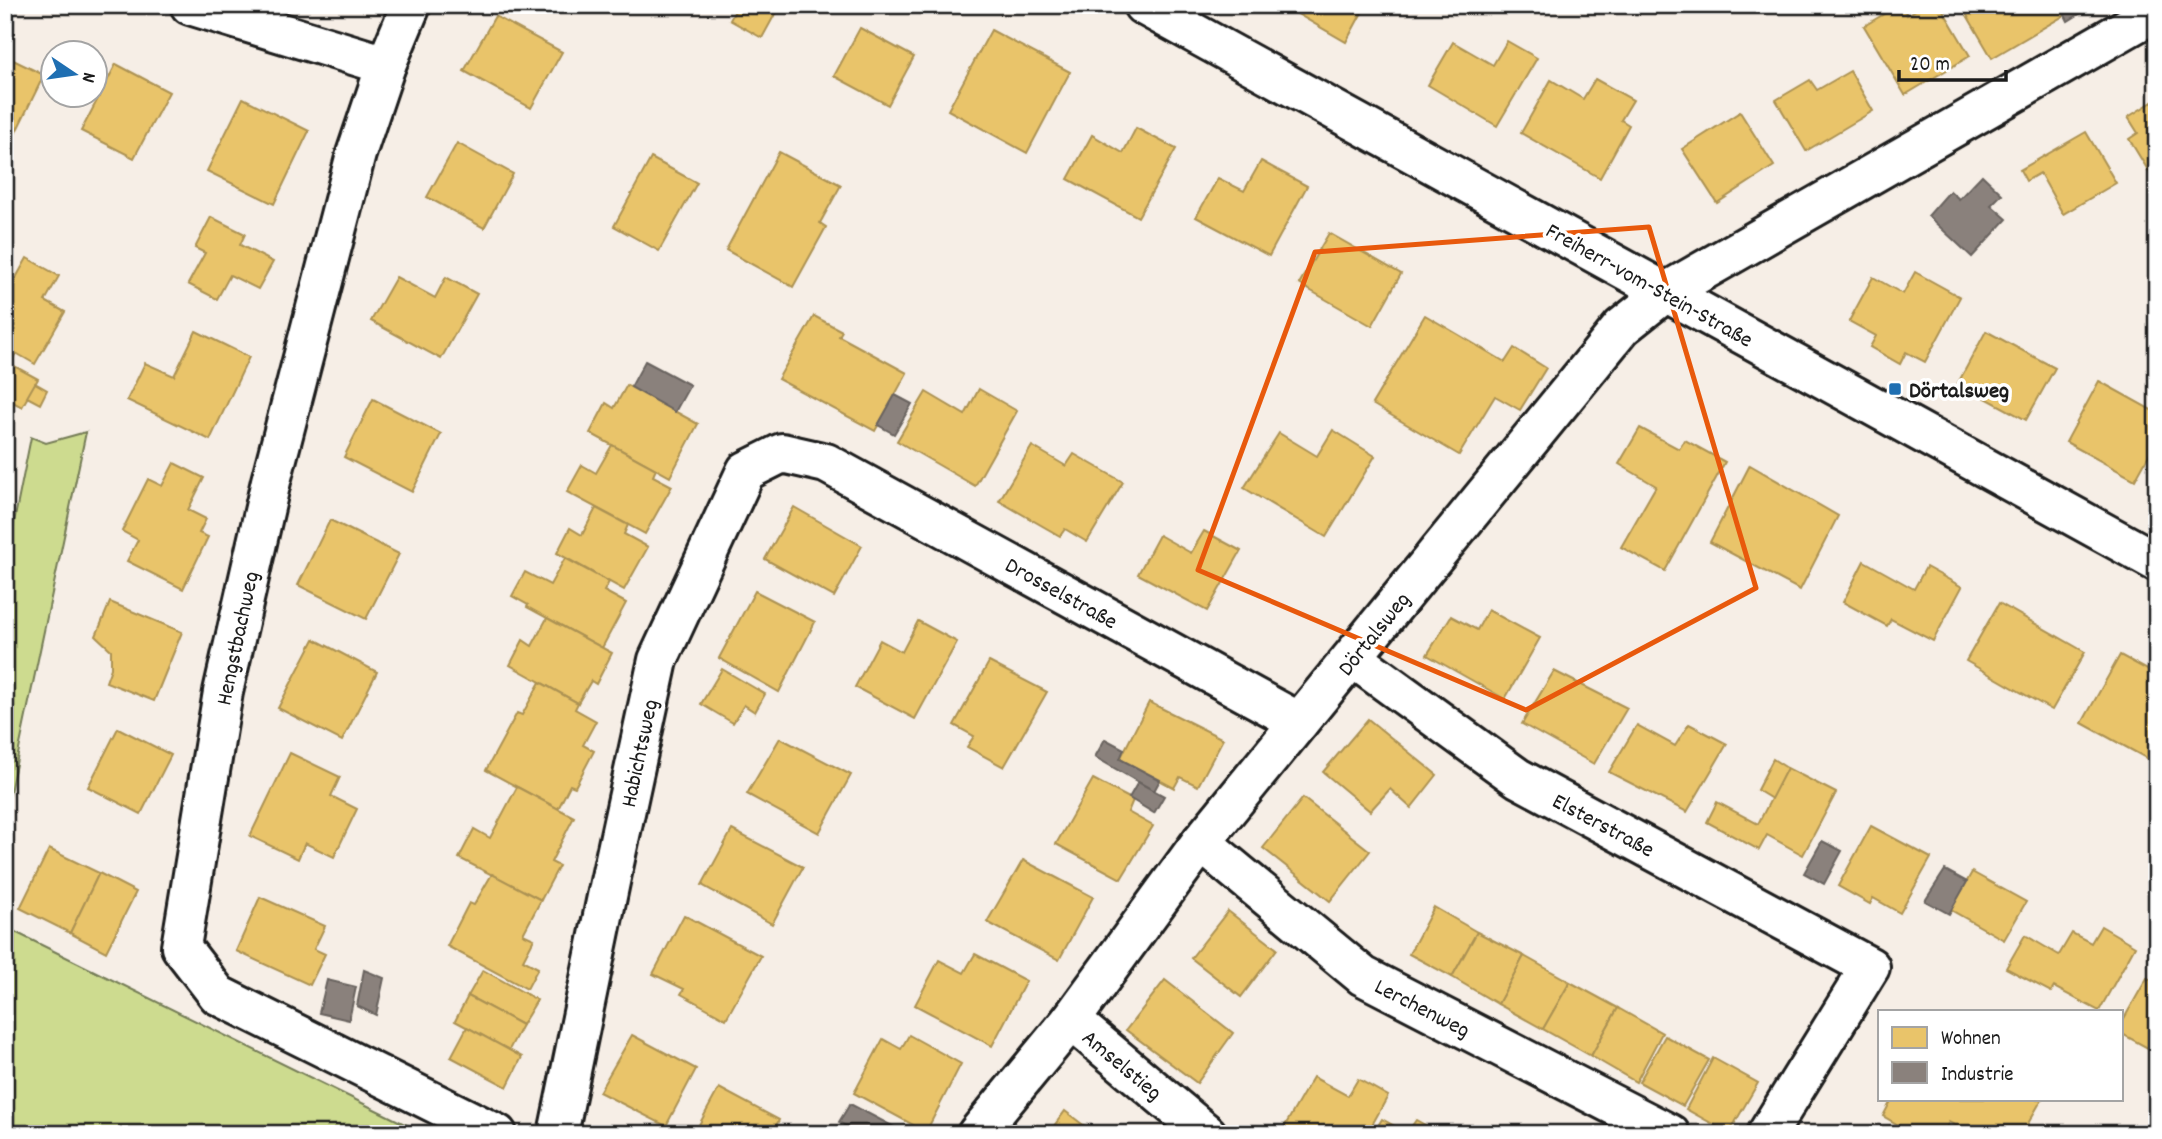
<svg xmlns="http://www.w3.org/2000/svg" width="2162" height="1139" font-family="Dekko,sans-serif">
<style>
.green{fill:#cddb8f;stroke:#747c56;stroke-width:2}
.homes{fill:#e9c46a;stroke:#ac9253;stroke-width:2}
.industry{fill:#8a817c;stroke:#69635f;stroke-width:2}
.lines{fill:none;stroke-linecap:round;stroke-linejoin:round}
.street-casing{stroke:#1c1c1c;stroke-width:44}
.street{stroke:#fff;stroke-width:38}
.marked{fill:none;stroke:#e8590c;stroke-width:5;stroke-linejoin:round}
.poi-dot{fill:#1f6fb2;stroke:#fff;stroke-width:2.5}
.labels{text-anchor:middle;stroke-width:7;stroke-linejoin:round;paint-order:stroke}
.street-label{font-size:23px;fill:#1c1c1c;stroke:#fff}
.poi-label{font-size:23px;font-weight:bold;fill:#1c1c1c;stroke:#fff;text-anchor:start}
</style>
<rect width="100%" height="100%" fill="#f6eee6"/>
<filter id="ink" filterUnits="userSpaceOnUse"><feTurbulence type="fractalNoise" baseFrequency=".0143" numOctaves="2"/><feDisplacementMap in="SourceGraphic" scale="14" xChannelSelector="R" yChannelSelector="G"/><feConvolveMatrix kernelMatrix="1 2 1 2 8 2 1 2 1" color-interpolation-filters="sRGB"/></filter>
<g filter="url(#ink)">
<!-- green -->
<g class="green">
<path d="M86,432L5,816V567L31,437L46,443Z"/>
<path d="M5,927L425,1134H5Z"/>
</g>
<!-- homes -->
<g class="homes">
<path d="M738,5H780L762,38L730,20Z"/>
<path d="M1300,5H1366L1346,42L1296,13Z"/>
<path d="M1899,5H1902L1907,15L1924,5H1940L1970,56L1905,95L1864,26Z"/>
<path d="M1961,5H2060L2065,15L1992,58Z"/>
<path d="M495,16L562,52L531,108L464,71Z"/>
<path d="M860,28L914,57L888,105L834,76Z"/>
<path d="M991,30L1070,72L1027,153L948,110Z"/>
<path d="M1507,41L1537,58L1497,126L1428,85L1453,42L1493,65Z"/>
<path d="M5,56L44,75L15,134L5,129Z"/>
<path d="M116,64L169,92L134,158L81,131Z"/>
<path d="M1850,71L1873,111L1806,151L1776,100L1810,80L1817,90Z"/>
<path d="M1595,79L1633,100L1621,120L1629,125L1600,178L1521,133L1551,80L1583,99Z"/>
<path d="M243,98L309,131L274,204L207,171Z"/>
<path d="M2157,99V171L2151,175L2129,139L2138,133L2128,117Z"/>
<path d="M1740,112L1774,166L1717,203L1682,149Z"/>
<path d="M1136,128L1176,149L1138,217L1068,179L1092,135L1123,153Z"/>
<path d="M2086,132L2116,183L2063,214L2040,173L2026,181L2020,170Z"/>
<path d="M457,143L513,174L484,228L427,197Z"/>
<path d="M779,152L841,185L820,223L826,227L793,287L726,250Z"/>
<path d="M651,158L697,183L659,251L614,226Z"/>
<path d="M1261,161L1307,186L1269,256L1196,217L1218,178L1244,191Z"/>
<path d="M211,217L245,234L240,245L273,262L258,289L230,275L217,299L188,284L205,253L195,248Z"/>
<path d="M1329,233L1401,274L1372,326L1299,284Z"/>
<path d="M27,258L59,276L45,301L65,312L35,364L16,353L13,358L5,353V278L13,283Z"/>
<path d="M1915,272L1960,297L1925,362L1906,352L1900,364L1870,347L1876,336L1849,321L1873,277L1903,294Z"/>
<path d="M396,277L435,298L446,277L477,294L441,359L371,321Z"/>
<path d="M1425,315L1505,362L1514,348L1546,368L1520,410L1495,396L1459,455L1372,404Z"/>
<path d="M814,316L842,331L839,336L907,373L875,431L778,379Z"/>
<path d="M196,331L249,357L210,440L127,400L145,363L174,376Z"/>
<path d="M1986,331L2055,368L2026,420L1958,383Z"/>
<path d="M5,361L38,379L22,407L5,398Z"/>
<path d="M2099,381L2157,413V440L2135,480L2066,442Z"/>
<path d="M35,383L47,390L40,404L27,397Z"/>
<path d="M627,385L698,424L670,477L590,433L606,403L614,408Z"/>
<path d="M979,389L1017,411L975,486L897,441L926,392L965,415Z"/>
<path d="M373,399L441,434L412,492L344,457Z"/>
<path d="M1640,428L1679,449L1685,440L1725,462L1665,571L1621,547L1656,486L1619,464Z"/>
<path d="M1333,430L1375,456L1326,537L1244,488L1279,433L1317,456Z"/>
<path d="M612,445L656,469L653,476L672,486L645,534L567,492L582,465L596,473Z"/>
<path d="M1032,446L1066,466L1074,454L1123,482L1087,542L1065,529L1060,536L999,501Z"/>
<path d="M174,463L204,478L188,510L206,519L199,533L208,537L183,589L127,561L138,540L122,531L148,479L162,486Z"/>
<path d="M1750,465L1838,516L1800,590L1710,542Z"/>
<path d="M794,507L862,546L834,597L765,559Z"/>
<path d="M596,508L628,525L624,534L648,547L624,590L557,553L570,528L582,535Z"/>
<path d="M330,520L399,554L366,619L298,585Z"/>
<path d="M1204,531L1241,551L1207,611L1138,574L1159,535L1191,553Z"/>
<path d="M565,558L609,582L604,591L626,603L602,648L527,607L528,605L512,596L525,572L550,585Z"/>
<path d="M1864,561L1914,589L1926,567L1962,587L1933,641L1891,619L1887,626L1843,602Z"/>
<path d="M755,591L815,622L779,692L719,658Z"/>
<path d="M110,602L182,632L154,701L106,682L111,668V650L96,636Z"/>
<path d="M1999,603L2085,652L2052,710L1966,661Z"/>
<path d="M1488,610L1540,638L1505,699L1427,655L1451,616L1477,630Z"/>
<path d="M547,618L612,653L596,684L591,681L578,703L510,665L523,640L532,646Z"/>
<path d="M918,621L957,642L915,719L855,687L880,640L902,652Z"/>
<path d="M314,639L377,672L342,741L278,708Z"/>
<path d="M2120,655L2157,675V764L2082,723Z"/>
<path d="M989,662L1047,692L1004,767L967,747L974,736L954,725Z"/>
<path d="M722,669L765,694L755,712L744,705L733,723L701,704Z"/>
<path d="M1554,671L1627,708L1594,764L1522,724Z"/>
<path d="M540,682L578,703L575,709L596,721L583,745L594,751L575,787L570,785L558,809L486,770L517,713L522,715Z"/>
<path d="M1149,702L1223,739L1198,786L1180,777L1174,788L1120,759Z"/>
<path d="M1368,719L1437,775L1411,808L1390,789L1370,811L1323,772Z"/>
<path d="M1689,724L1727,744L1687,812L1609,772L1637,725L1675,746Z"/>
<path d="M118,728L171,755L141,814L88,787Z"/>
<path d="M780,738L851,775L819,833L747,794Z"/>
<path d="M290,753L340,777L331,796L357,809L334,857L305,843L298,859L250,836Z"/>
<path d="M1773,759L1787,768L1772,799L1757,790Z"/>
<path d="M1787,768L1836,793L1803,855L1767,835L1759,850L1707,822L1717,802L1758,824Z"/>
<path d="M1093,779L1133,800L1128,812L1153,826L1121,879L1056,844Z"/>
<path d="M517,787L574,817L551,862L559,866L541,900L459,858L474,829L490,838Z"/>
<path d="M1303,798L1370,851L1330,901L1263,848Z"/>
<path d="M1871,826L1931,858L1900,913L1873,898L1870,904L1838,886Z"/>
<path d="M732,830L803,867L772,924L702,885Z"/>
<path d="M49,849L99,873L70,933L20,908Z"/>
<path d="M1023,860L1093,897L1059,960L987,922Z"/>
<path d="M1972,872L2026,902L2004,940L1951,910Z"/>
<path d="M99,873L136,892L106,952L70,933Z"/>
<path d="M492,874L541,900L523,934L534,939L523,960L538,968L527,989L447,946L469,903L474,905Z"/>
<path d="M260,897L325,926L314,949L325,954L310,985L236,951Z"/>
<path d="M1434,907L1477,932L1452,977L1409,954Z"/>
<path d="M1228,911L1277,949L1241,997L1191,958Z"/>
<path d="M684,915L761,956L726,1019L681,994L684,989L653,974Z"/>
<path d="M2101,926L2135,946L2099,1011L2054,987L2051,992L2006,968L2025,935L2059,955L2072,933L2091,943Z"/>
<path d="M1477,932L1524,956L1498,1004L1452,977Z"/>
<path d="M975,954L1026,981L992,1046L915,1005L939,960L964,973Z"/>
<path d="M1524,956L1570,982L1543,1029L1498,1004Z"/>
<path d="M483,970L537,1000L522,1025L468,996Z"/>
<path d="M2147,978L2157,983V1053L2122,1034V1022Z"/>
<path d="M1165,980L1233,1033L1197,1083L1126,1030Z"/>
<path d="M1570,982L1618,1008L1591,1056L1543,1029Z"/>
<path d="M468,996L522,1025L509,1050L455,1021Z"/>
<path d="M1618,1008L1662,1033L1636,1082L1591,1056Z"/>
<path d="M467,1027L522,1057L507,1087L451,1057Z"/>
<path d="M632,1035L696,1069L666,1126L599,1092Z"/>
<path d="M909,1035L961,1064L926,1132L854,1093L883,1039L901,1049Z"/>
<path d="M1665,1036L1709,1060L1683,1106L1639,1082Z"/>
<path d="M1713,1058L1758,1083L1729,1133L1686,1109Z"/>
<path d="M1313,1077L1348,1096L1358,1079L1388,1096L1367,1134H1293L1283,1129Z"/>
<path d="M719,1088L779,1120L772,1134H694Z"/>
<path d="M1892,1099H2042L2022,1134H1971L1949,1122L1943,1134H1914L1883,1116Z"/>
<path d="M1065,1111L1095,1134H1048Z"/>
<path d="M1382,1119L1407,1133L1416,1120L1441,1134H1373Z"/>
</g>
<!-- industry -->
<g class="industry">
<path d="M2060,5H2083L2086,10L2068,21Z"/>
<path d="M1982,175L2002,194L1991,205L2007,219L1972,257L1928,216L1950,191L1959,199Z"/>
<path d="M645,361L690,385L675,412L631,387Z"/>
<path d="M895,395L912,404L894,434L878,425Z"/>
<path d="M1105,739L1124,749L1120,759L1160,780L1154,791L1095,757Z"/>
<path d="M1138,782L1164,796L1154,813L1129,798Z"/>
<path d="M1822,841L1842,851L1824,884L1804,873Z"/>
<path d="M1945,870L1967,882L1949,914L1925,901Z"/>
<path d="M364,970L384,978L376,1015L357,1006Z"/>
<path d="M327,980L356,987L349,1020L319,1013Z"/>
<path d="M850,1104L900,1130L897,1134H859L839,1122Z"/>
</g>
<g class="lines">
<defs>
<g id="street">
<path d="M190,5L386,65"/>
<path d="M411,5L386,65L356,154L271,481L223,692L181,947L218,995L497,1134"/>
<path d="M1143,5L2157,562"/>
<path d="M1353,658L1518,778L1870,967L1767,1134"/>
<path d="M1201,842L1363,976L1670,1134"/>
<path d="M1071,1020L1207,1134"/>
<path d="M558,1134L610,882L658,660L746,471L782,453L826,463L1299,722"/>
<path d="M977,1134L1071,1020L1201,842L1622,327L1666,292L2157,11"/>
</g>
</defs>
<!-- street casing -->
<use href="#street" class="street-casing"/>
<!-- street -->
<use href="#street" class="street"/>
</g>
</g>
<!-- marked area -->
<path class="marked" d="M1649,227L1756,588L1526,710L1198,570L1315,252Z"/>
<!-- markers -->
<rect class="poi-dot" x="1888" y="382" width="14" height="14" rx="3.5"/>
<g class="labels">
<!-- street labels -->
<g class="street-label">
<text transform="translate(1650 284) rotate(29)" y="8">Freiherr-vom-Stein-Straße</text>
<text transform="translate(1062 592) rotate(29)" y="8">Drosselstraße</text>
<text transform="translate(1373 633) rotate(-51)" y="8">Dörtalsweg</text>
<text transform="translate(236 638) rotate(-78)" y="8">Hengstbachweg</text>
<text transform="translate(638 753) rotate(-78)" y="8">Habichtsweg</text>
<text transform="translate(1604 824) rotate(28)" y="8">Elsterstraße</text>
<text transform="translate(1423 1007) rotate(27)" y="8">Lerchenweg</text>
<text transform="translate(1123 1064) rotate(40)" y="8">Amselstieg</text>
</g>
<!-- poi labels -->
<g class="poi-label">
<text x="1909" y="397">Dörtalsweg</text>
</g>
</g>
<!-- margin -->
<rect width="2162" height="1139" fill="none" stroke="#fff" stroke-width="28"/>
<rect x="14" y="14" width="2134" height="1111" fill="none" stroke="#1c1c1c" stroke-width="2.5" filter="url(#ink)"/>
<!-- legend -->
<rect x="1878" y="1010" width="245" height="91" fill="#ffffff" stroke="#a4a4a4" stroke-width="2"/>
<rect x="1892" y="1027" width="35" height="21" fill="#e9c46a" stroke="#a4a4a4" stroke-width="2"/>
<text x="1941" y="1044" font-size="21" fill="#1c1c1c">Wohnen</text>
<rect x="1892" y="1062" width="35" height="21" fill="#8a817c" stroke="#a4a4a4" stroke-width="2"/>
<text x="1941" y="1080" font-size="21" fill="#1c1c1c">Industrie</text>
<!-- north arrow -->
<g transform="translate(74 74) rotate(103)"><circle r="33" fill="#ffffff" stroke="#a4a4a4" stroke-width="2"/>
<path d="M0-5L12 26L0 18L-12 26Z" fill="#1f6fb2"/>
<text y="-10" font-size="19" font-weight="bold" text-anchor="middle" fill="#1c1c1c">N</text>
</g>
<!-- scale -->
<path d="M1899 70v10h107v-10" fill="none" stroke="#1c1c1c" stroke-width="3.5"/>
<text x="1910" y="70" font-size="21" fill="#1c1c1c" stroke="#ffffff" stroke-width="5" paint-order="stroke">20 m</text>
</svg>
